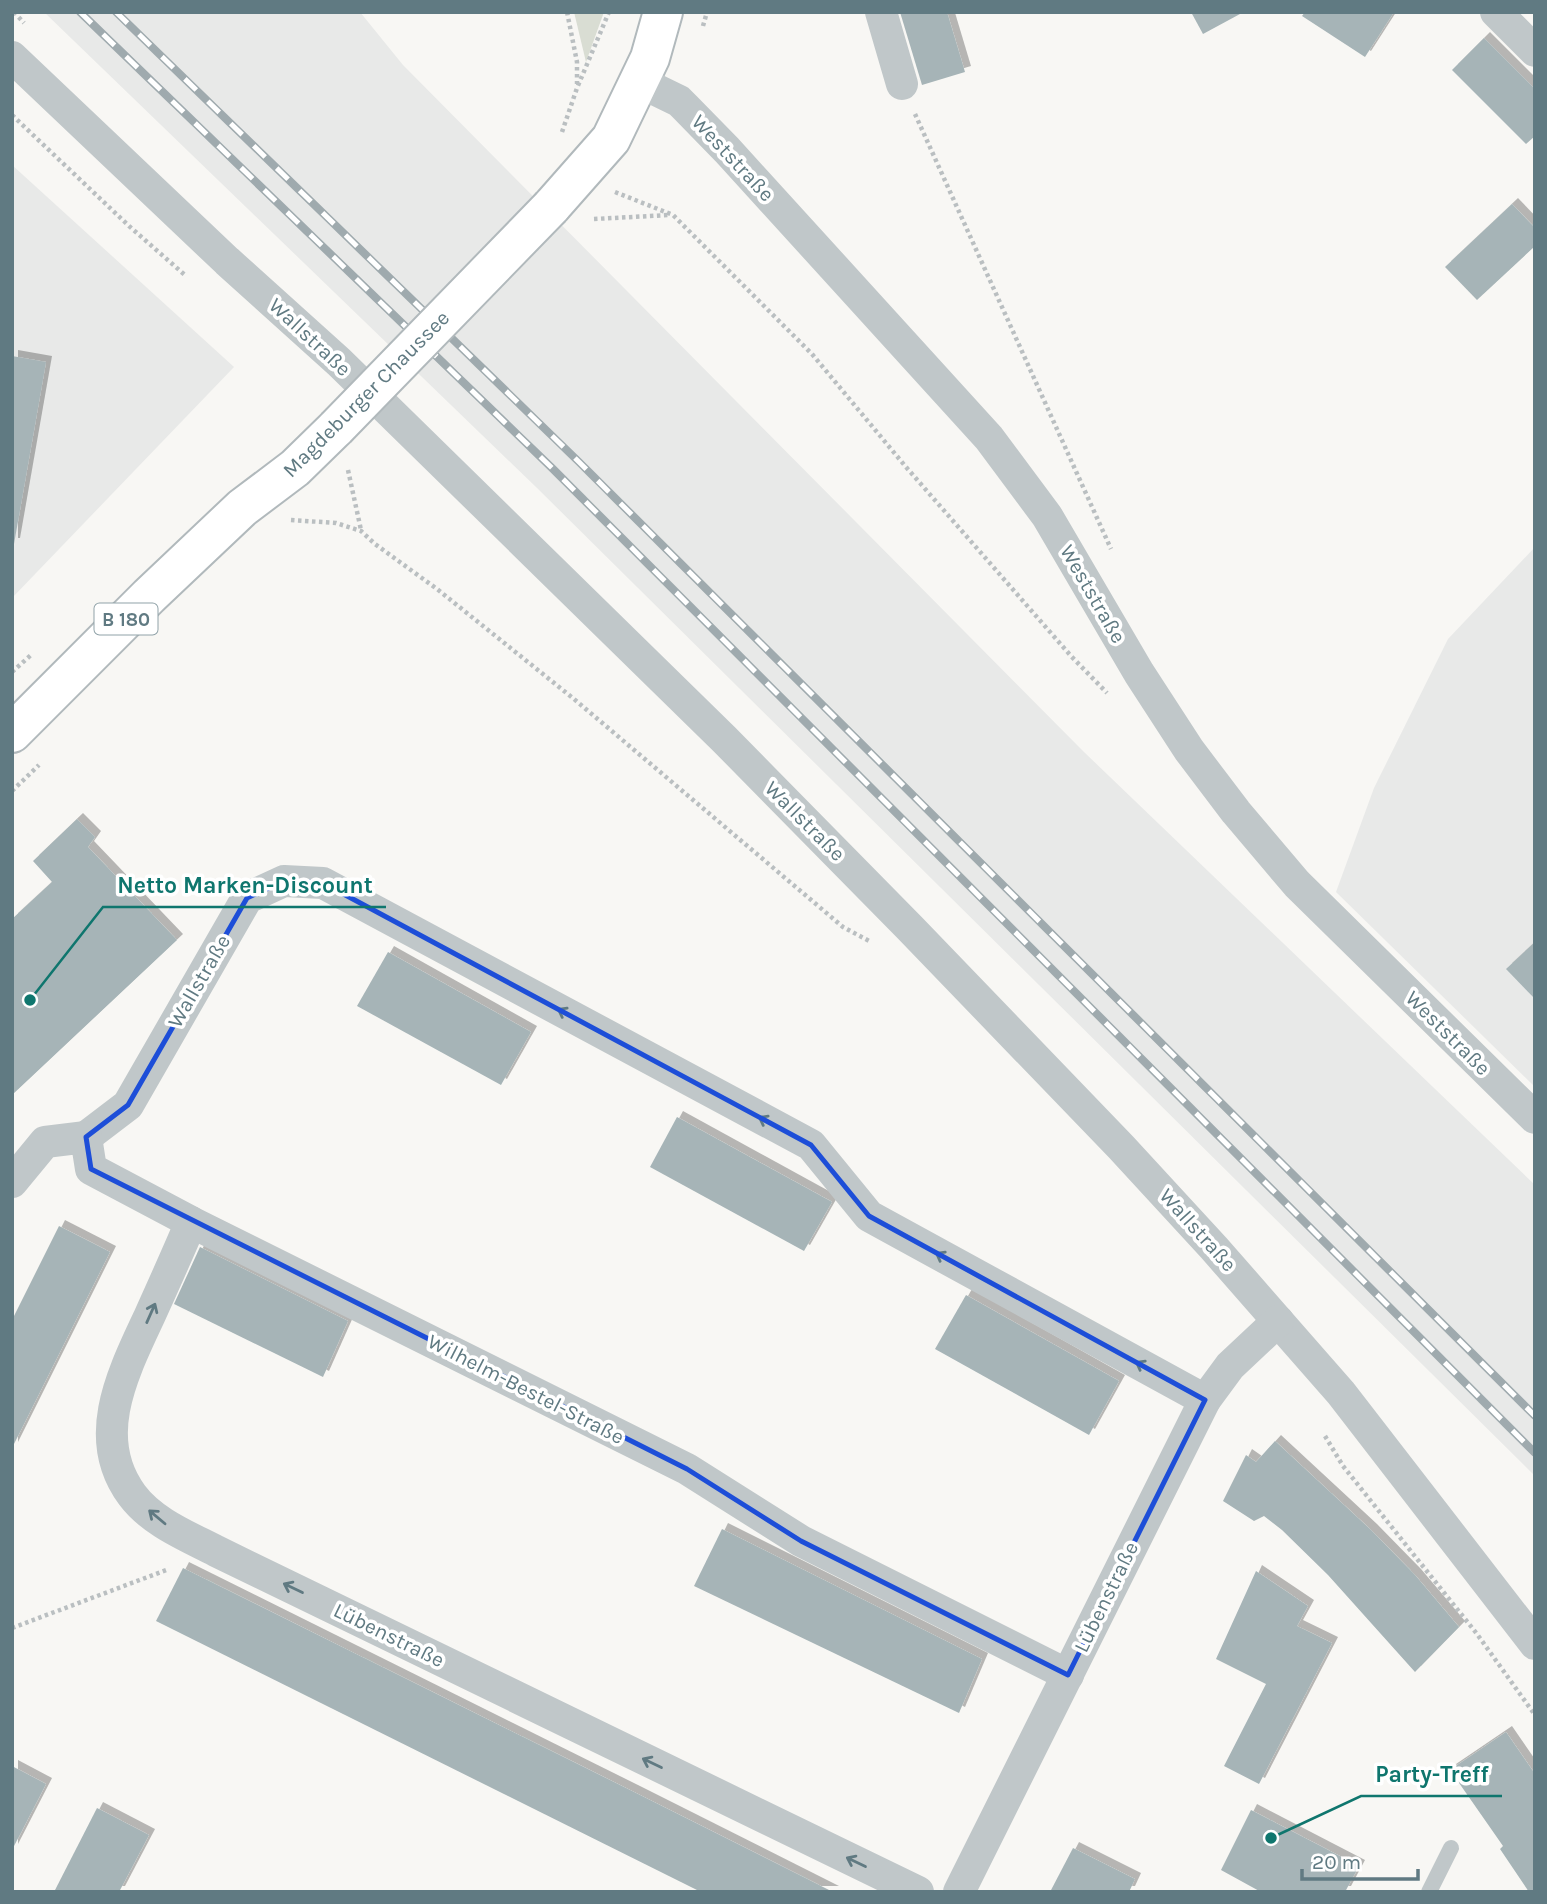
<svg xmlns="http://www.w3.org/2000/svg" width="1547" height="1904" font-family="Karla,sans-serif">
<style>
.built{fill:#e8e9e8}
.green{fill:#d9ddd3}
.building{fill:#a6b4b7;filter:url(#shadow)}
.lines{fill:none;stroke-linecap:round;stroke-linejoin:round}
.primary-casing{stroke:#b1b9bc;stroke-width:42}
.path{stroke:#babfc1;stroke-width:4.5;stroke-dasharray:3.5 3.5;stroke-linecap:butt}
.service{stroke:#c0c7c9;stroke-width:16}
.minor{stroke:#c0c7c9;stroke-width:32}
.primary{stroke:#fff;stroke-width:38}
.rail-casing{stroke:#9faaae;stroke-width:8}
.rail{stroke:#fff;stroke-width:5;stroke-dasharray:16;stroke-linecap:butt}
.primary-bridge-casing{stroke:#b1b9bc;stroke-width:42;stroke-linecap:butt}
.primary-bridge{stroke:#fff;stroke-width:38}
.oneway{stroke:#607a82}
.marked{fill:none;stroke:#1d4ed8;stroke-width:5;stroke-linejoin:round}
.labels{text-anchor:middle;stroke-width:7;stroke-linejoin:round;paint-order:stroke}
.shield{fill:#fff;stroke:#90a2a8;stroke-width:2}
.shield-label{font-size:19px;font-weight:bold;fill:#607a82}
.street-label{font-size:21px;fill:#607a82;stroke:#fff}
.leader{fill:none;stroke:#0f766e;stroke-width:2.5}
.callout-dot{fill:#0f766e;stroke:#fff;stroke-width:2.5}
.callout-label{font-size:23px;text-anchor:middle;font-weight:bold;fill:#0f766e;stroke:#fff;stroke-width:7;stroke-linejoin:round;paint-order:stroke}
</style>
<defs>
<filter id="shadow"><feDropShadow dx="6" dy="-6" stdDeviation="0" flood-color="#0004"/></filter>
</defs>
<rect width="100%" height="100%" fill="#f8f7f4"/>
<!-- built -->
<g class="built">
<path d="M44,12H360L403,65L1084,752L1535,1185V1476L536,487Z"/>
<path d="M12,165L234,367L12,598Z"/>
<path d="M1535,547V1087L1336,892L1374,788L1448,639Z"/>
</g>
<!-- green -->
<path class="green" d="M574,12H604L586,62Z"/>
<!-- building -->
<g class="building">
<path d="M900,12H947L965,72L922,85Z"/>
<path d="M1191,12H1239L1240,14L1203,34Z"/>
<path d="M1305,12H1394L1365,57L1302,16Z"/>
<path d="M1484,38L1535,89V136L1526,144L1452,70Z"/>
<path d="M1512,204L1535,228V246L1477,300L1445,267Z"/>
<path d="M12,356L46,362L14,544H12Z"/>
<path d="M77,819L95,837L88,847L177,940L12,1095V919L52,882L33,861Z"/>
<path d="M1535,942V999L1506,969Z"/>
<path d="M388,952L531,1032L501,1085L357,1006Z"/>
<path d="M677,1117L832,1202L804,1251L650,1167Z"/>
<path d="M59,1226L110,1252L12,1448V1320Z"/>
<path d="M200,1247L348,1321L323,1377L174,1304Z"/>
<path d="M966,1295L1119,1381L1089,1435L935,1349Z"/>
<path d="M1275,1441L1371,1530L1415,1575L1459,1627L1415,1672L1328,1575L1282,1530L1264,1516L1254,1521L1223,1501L1246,1455L1256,1462Z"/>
<path d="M722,1529L982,1659L959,1713L694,1586Z"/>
<path d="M183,1568L636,1793L833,1892H701L156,1621Z"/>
<path d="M1256,1571L1308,1606L1297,1626L1332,1643L1259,1784L1224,1766L1266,1684L1216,1659Z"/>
<path d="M1506,1732L1535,1774V1892H1529L1500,1849L1503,1846L1450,1770Z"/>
<path d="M12,1766L46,1784L12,1850Z"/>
<path d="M97,1808L149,1835L119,1892H54Z"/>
<path d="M1251,1810L1359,1866L1345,1892H1261L1221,1870Z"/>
<path d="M1073,1848L1135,1879L1129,1892H1050Z"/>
</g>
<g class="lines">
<defs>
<g id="primary">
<path d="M551,207L611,139L650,58L663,12"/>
<path d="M12,733L149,596L242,508L295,468L336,428"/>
</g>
</defs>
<!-- primary casing -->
<use href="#primary" class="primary-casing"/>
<!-- path -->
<g class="path">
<path d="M14,12L24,23"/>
<path d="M567,12L577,62V84"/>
<path d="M703,26L707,12"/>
<path d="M915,114L1111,549"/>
<path d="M12,115L129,226L186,276"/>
<path d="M562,132L577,88L609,12"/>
<path d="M615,192L673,215L812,354L906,467L1071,656L1107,693"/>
<path d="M594,219L669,215"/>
<path d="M348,470L361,530"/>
<path d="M291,520L336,523L361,531L375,544L437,589L574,699L843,927L871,942"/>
<path d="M12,672L31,655"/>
<path d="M12,791L39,765"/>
<path d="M1325,1436L1343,1466L1477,1634L1535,1715"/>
<path d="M12,1628L169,1569"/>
</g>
<!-- service -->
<path class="service" d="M1429,1892L1451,1848"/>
<!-- minor -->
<g class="minor">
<path d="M881,12L902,84"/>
<path d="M1496,12L1535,51"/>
<path d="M12,57L227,261L339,362L724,739L910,928L1121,1147L1214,1248L1341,1393L1535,1644"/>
<path d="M640,82L679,101L685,107L727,150L989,438L1047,516L1139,673L1189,750L1236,812L1297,884L1535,1118"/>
<path d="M86,1137L128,1105L247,898L284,881L323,883L811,1145L869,1216L1205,1400"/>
<path d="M12,1182L45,1142L86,1137L91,1169L191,1222L687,1469L801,1541L1068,1675"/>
<path d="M191,1222C178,1253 164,1284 150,1315C124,1371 89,1437 132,1495C152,1522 187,1536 216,1551L918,1892"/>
<path d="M959,1892L1205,1400L1230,1366L1278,1321"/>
</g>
<!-- primary -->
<use href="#primary" class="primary"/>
<defs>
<g id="rail">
<path d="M80,12L552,468L1535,1453"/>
<path d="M116,12L579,462L1535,1416"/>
</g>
</defs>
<!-- rail casing -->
<use href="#rail" class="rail-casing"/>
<!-- rail -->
<use href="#rail" class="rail"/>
<defs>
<path id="primary-bridge" d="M336,428L551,207"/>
</defs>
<!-- primary-bridge casing -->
<use href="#primary-bridge" class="primary-bridge-casing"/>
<!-- primary-bridge -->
<use href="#primary-bridge" class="primary-bridge"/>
</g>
<!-- one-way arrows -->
<defs><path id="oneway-shaft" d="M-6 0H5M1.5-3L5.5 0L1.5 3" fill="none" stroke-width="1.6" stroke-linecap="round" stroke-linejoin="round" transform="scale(1.75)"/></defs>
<g class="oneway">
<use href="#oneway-shaft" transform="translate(567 1014) rotate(-152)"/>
<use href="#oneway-shaft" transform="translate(768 1122) rotate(-152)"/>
<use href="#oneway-shaft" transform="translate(945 1258) rotate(-151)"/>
<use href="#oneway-shaft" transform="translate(151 1313) rotate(-66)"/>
<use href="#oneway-shaft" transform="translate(1145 1367) rotate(-151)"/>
<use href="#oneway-shaft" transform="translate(157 1517) rotate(-140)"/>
<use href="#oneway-shaft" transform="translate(293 1588) rotate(-154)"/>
<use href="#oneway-shaft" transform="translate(652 1763) rotate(-154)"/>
<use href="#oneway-shaft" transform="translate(856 1862) rotate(-154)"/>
</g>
<!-- marked area -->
<path class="marked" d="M284,881L323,883L811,1145L869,1216L1205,1400L1068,1675L801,1541L687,1469L91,1169L86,1137L128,1105L247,898Z"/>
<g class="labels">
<!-- shield labels -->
<rect class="shield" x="94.5" y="603.5" width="63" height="31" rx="5"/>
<g class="shield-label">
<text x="126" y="626">B 180</text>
</g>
<!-- street labels -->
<g class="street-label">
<text transform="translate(733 158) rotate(47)" y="7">Weststraße</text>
<text transform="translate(310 337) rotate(43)" y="7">Wallstraße</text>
<text transform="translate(366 394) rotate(-45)" y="7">Magdeburger Chaussee</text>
<text transform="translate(1093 594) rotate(60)" y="7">Weststraße</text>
<text transform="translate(805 821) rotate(45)" y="7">Wallstraße</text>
<text transform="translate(199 981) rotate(-60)" y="7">Wallstraße</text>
<text transform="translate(1448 1033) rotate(45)" y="7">Weststraße</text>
<text transform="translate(1198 1230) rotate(48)" y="7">Wallstraße</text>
<text transform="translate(526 1389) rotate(27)" y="7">Wilhelm-Bestel-Straße</text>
<text transform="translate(1106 1597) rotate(-64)" y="7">Lübenstraße</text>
<text transform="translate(389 1635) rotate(26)" y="7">Lübenstraße</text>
</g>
</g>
<!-- callouts -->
<path class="leader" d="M30 1000L103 907H386M1271 1838L1361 1796H1502"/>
<g class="callout-dot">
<circle cx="30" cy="1000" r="7"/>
<circle cx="1271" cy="1838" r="7"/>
</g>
<g class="callout-label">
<text x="245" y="893">Netto Marken-Discount</text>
<text x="1432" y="1782">Party-Treff</text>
</g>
<!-- border -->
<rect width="1547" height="1904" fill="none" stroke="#607a82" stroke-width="28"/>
<!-- scale -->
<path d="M1302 1869v10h116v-10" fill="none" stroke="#607a82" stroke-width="3.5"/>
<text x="1312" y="1869" font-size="21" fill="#607a82" stroke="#ffffff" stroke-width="5" paint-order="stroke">20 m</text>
</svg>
